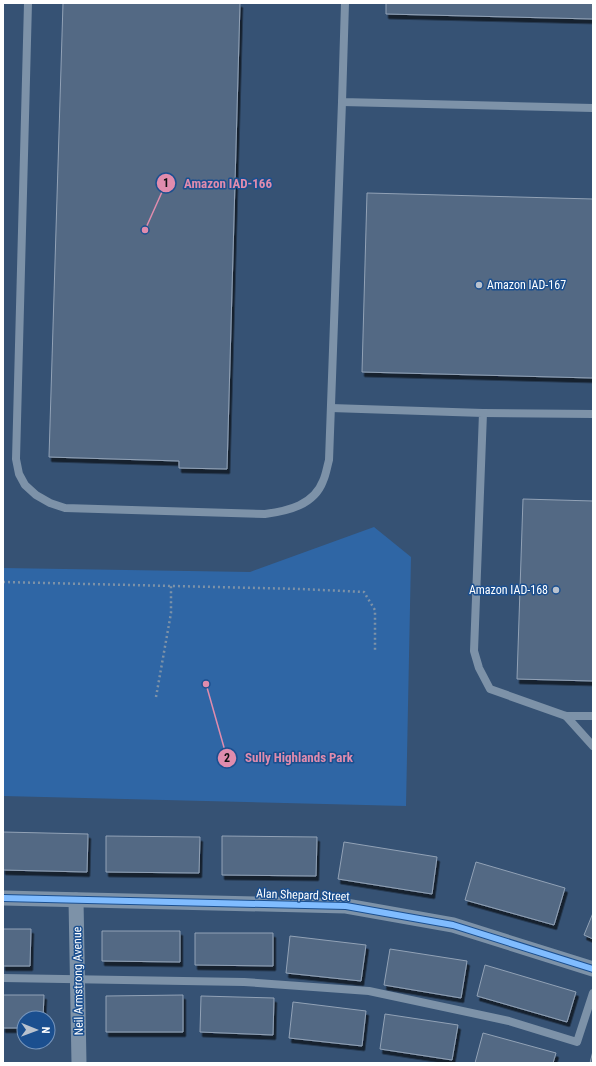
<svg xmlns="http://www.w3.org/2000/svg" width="596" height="1066" font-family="'Roboto Condensed',sans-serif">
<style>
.green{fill:#2f66a5}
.building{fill:#526984;stroke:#92a2b6;filter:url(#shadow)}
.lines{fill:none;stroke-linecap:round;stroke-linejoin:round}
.path{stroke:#7d92a8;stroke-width:2.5;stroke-dasharray:2 3;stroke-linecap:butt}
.lane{stroke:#7d92a8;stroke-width:8}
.street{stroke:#7d92a8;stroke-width:15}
.cycleway-casing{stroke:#1b4f8f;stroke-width:8}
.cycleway{stroke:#80bcff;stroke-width:6}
.poi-dot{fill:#b9c2ce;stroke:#1b4f8f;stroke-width:1.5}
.labels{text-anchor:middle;stroke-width:3;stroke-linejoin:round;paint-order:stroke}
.poi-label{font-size:12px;fill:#fff;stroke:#1b4f8f;text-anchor:start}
.street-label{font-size:12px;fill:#fff;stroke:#1b4f8f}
.leader{fill:none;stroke:#e08cad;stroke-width:1.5}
.callout-dot{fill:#e08cad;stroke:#1b4f8f;stroke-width:1.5}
.mark-label{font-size:12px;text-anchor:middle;font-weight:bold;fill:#111}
.callout-label{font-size:13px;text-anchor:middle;font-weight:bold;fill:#e08cad;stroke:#1b4f8f;stroke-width:3;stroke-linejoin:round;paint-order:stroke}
</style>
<defs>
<filter id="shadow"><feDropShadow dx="2.5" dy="4.5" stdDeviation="0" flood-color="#0009"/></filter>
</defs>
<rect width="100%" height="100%" fill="#365274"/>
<!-- green -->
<path class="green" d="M374,527L411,557L406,806L3,796V568L250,572Z"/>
<!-- building -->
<g class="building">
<path d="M63,3H240L227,469L179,468V461L49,457Z"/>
<path d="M386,3H593V19L386,14Z"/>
<path d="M367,193L593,199V378L362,372Z"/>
<path d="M523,499L593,501V681L517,679Z"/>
<path d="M3,832L88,834L87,872L3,870Z"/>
<path d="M106,836L200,837L199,873L106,872Z"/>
<path d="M222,836L317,837L316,876L222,875Z"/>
<path d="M344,842L437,857L432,894L338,879Z"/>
<path d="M476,862L565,888L554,925L465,900Z"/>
<path d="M593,913V939L584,935Z"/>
<path d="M3,929H31L30,966H3Z"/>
<path d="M102,931H180V962L102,961Z"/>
<path d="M195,933H273V966L195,965Z"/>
<path d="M290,936L366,945L361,981L286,973Z"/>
<path d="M390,949L467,961L461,998L384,985Z"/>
<path d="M485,965L576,992L567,1022L477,996Z"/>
<path d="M3,995H44L43,1018H24V1028H3Z"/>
<path d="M183,995V1032H106V996Z"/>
<path d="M201,996L274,998L273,1035L200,1032Z"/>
<path d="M293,1002L366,1011L362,1046L289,1038Z"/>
<path d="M385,1014L458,1025L452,1060L380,1049Z"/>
<path d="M483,1033L556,1053L553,1063H475Z"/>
<path d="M593,1051V1063H590Z"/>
</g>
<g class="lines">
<!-- path -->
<g class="path">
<path d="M3,582L301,589L364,592L375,610V651"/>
<path d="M156,697L171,613V585"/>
</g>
<!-- lane -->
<g class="lane">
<path d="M28,3L16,459L19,474L25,485L36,495L50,503L65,508L265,514C288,511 314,505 323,481C326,475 327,467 329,460L342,102"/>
<path d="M345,3L342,102L593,108"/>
<path d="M331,408L483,413L474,651L479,668L490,689L566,716H593"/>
<path d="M483,413L593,414"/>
<path d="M566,716L593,746"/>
<path d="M3,978L244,982L369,991L509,1021L577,1042L593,993"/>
</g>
<!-- street -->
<g class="street">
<path d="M3,898L346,906L453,925L593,969"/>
<path d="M76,900L79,1063"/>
</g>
<defs>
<path id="cycleway" d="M3,898L346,906L453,925L593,969"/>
</defs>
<!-- cycleway casing -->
<use href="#cycleway" class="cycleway-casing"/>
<!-- cycleway -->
<use href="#cycleway" class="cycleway"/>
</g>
<!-- markers -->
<g class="poi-dot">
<circle cx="479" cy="285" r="4"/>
<circle cx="556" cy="590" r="4"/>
</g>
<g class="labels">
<!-- poi labels -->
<g class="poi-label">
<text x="487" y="289">Amazon IAD-167</text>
<text x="548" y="594" text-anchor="end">Amazon IAD-168</text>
</g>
<!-- street labels -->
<g class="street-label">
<text transform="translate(303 895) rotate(2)" y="4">Alan Shepard Street</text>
<text transform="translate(78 981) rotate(-91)" y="4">Neil Armstrong Avenue</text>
</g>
</g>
<!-- callouts -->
<path class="leader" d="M145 230L166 183M206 684L227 758"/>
<g class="callout-dot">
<circle cx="145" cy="230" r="4"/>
<circle cx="206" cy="684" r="4"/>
<circle cx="166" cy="183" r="10"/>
<circle cx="227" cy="758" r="10"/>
</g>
<g class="mark-label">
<text x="166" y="187">1</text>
<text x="227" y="762">2</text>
</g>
<g class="callout-label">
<text x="228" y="188">Amazon IAD-166</text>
<text x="299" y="762">Sully Highlands Park</text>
</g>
<!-- border -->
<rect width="596" height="1066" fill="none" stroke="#ffffff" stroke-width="8"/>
<!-- north arrow -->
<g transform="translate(36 1030) rotate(91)"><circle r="19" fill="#1b4f8f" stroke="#7695bc"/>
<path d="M0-3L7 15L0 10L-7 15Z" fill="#b9c2ce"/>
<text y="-6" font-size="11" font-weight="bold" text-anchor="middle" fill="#ffffff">N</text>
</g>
</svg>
